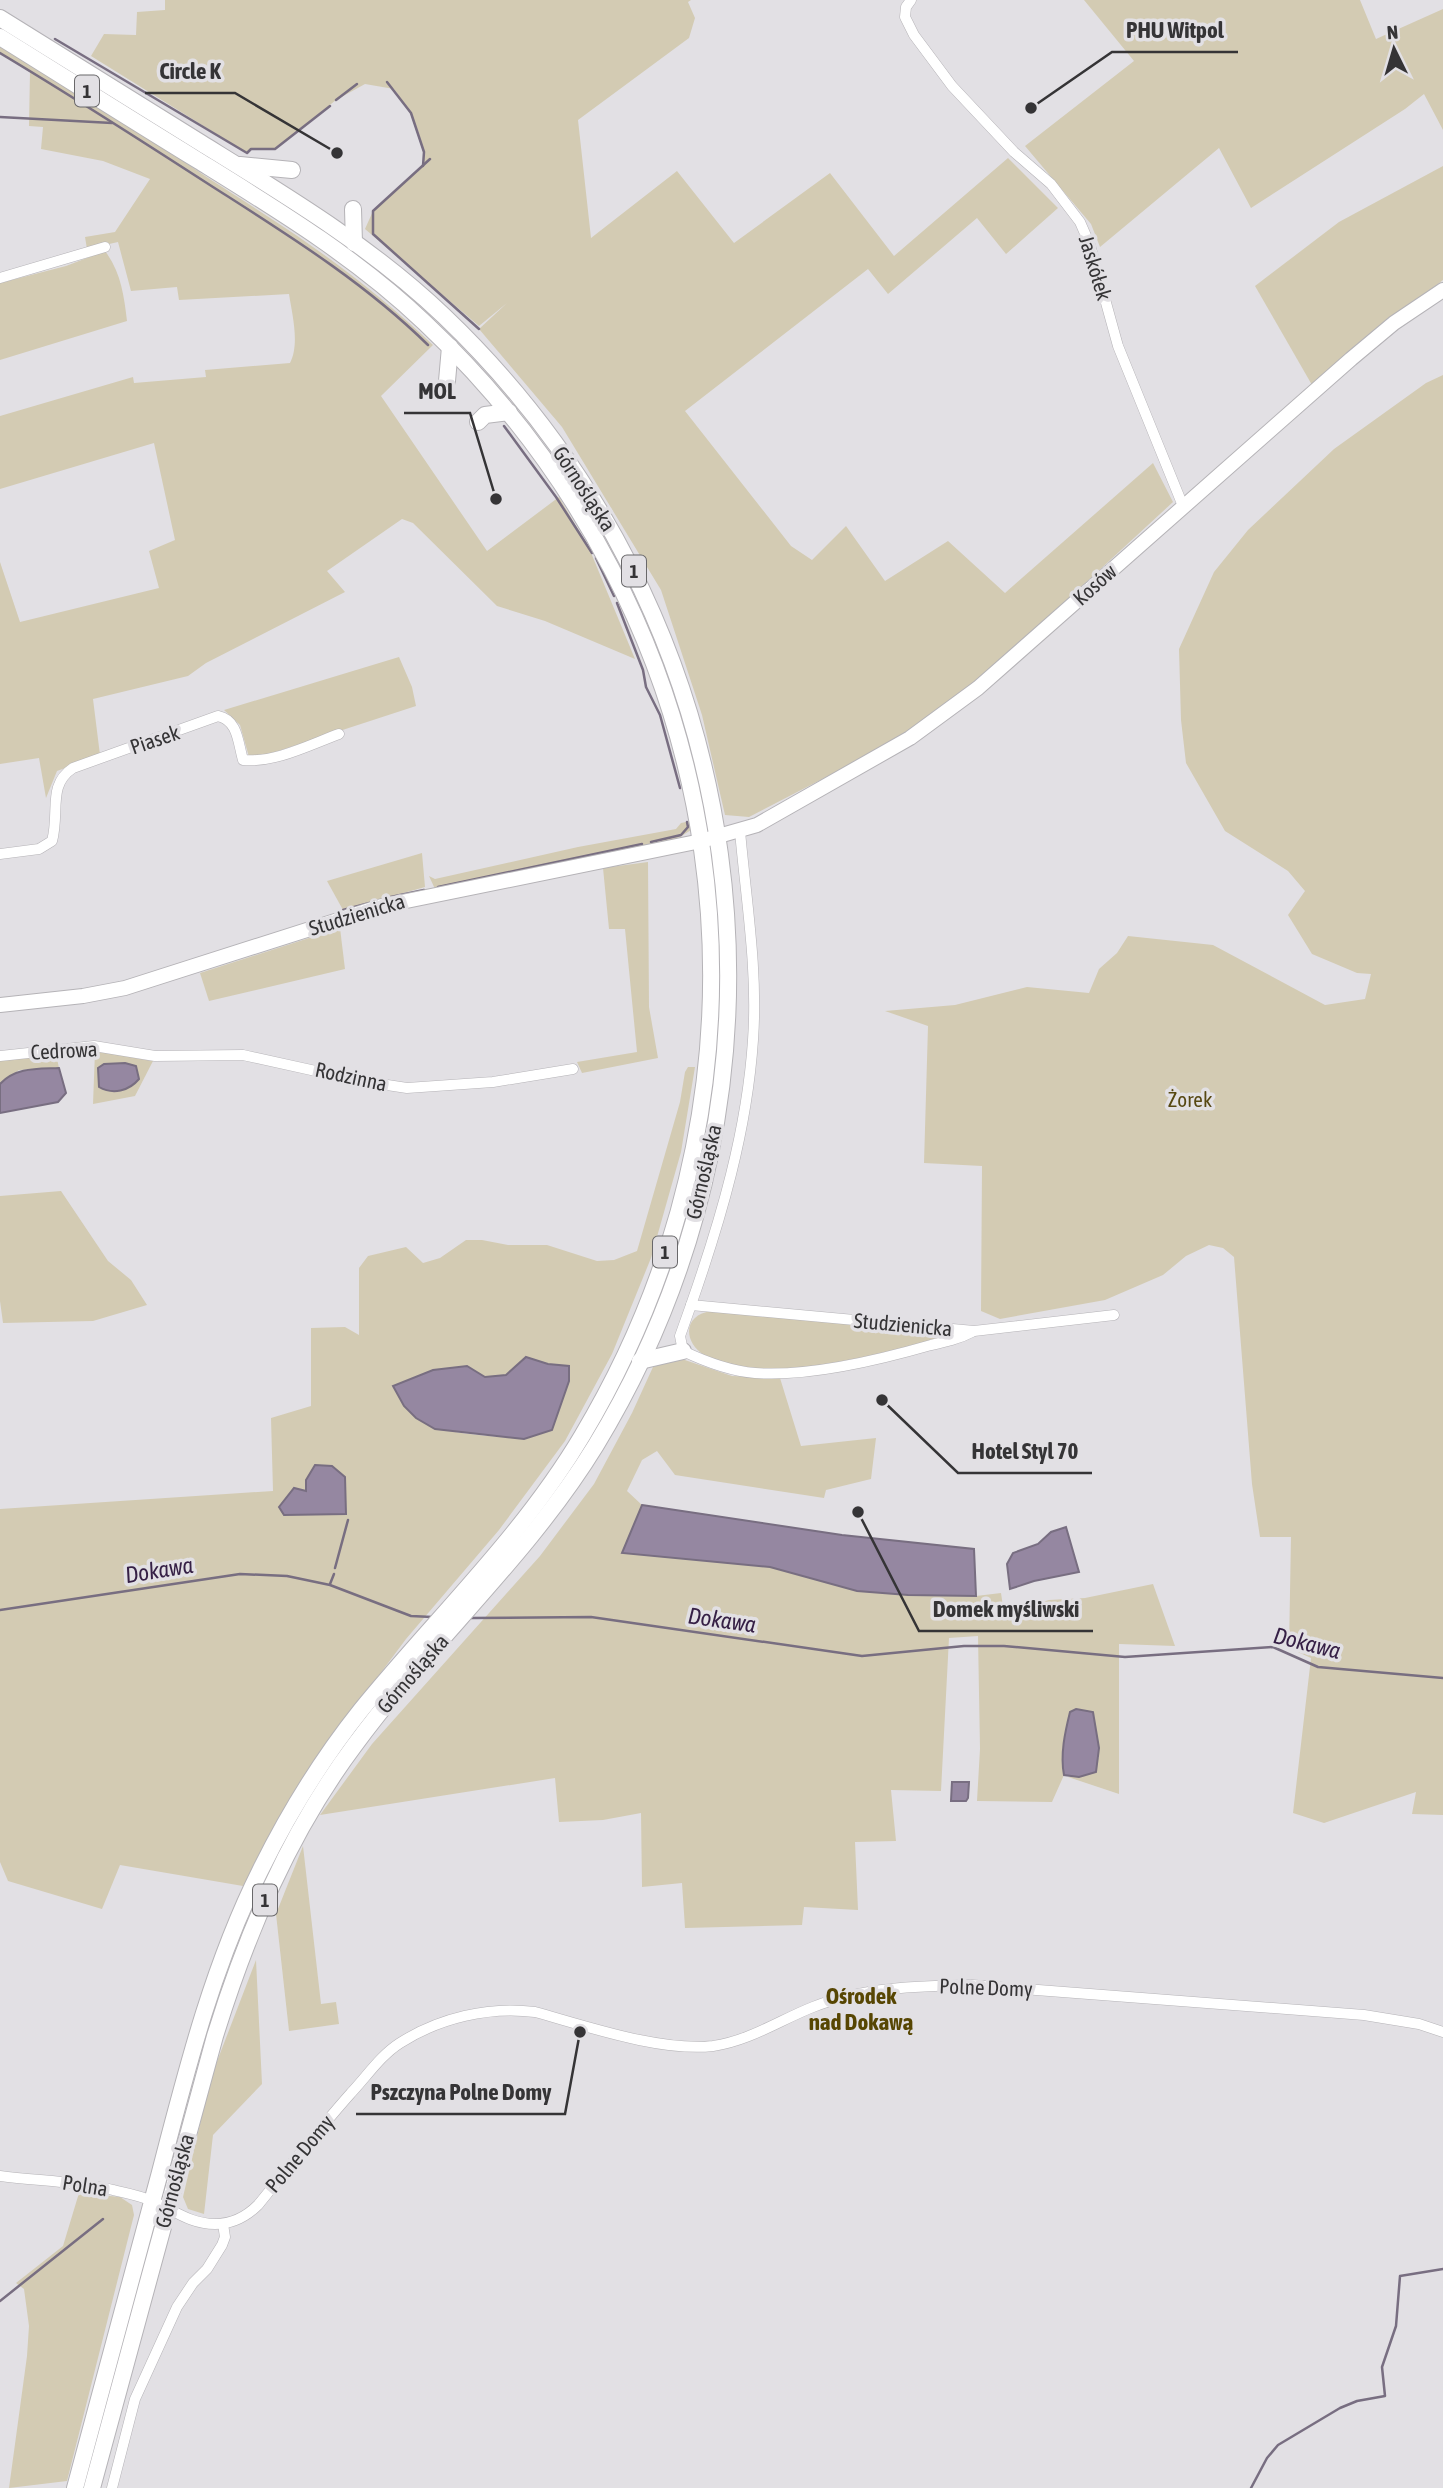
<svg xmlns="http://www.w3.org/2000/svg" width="1443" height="2488" font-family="'Asap Condensed',sans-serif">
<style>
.green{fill:#d3cbb3;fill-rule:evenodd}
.water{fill:#9587a1;stroke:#786e81;stroke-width:2}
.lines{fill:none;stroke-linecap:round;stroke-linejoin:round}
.stream{stroke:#786e81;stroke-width:2.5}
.street-casing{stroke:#b5b3b7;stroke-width:11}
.secondary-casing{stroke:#b5b3b7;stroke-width:16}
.primary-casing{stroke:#b5b3b7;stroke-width:18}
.street{stroke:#fff;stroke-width:10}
.secondary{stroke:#fff;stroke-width:14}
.primary{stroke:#fff;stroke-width:16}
.labels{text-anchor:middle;stroke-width:7;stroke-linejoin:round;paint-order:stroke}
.shield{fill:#e2e0e4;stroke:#69686a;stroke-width:2}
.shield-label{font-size:19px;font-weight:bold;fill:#353436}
.street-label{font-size:21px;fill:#353436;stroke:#e2e0e4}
.park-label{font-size:21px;fill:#574813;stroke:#e2e0e4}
.water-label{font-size:23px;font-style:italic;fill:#362046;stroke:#e2e0e4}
.neighbourhood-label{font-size:23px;font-weight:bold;fill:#574603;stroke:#e2e0e4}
.leader{fill:none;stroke:#353436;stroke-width:2.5}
.callout-dot{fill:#353436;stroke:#e2e0e4;stroke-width:2.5}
.callout-label{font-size:23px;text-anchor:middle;font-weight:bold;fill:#353436;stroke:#e2e0e4;stroke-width:7;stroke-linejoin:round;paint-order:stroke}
</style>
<rect width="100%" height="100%" fill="#e2e0e4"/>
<!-- green -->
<g class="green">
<path d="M165,0H691L688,2L695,18L689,38L578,120L591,238L677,171L734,243L830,173L894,256L1008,158L1058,208L1006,254L977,218L888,294L868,269L685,411L791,546L812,560L846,526L885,581L948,541L1005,593L1153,463L1173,502L938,719L749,817L725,815L702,715L661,590L562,427L479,329L507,303L479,326L365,229L373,211L423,166C426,137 410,111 394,89L365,84L336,100L275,149H251L247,153L91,56L104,34L136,35L137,12L165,10Z"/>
<path d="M1084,0H1360L1376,39L1443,9V130L1424,94L1405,109L1251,208L1219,148L1100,247L1091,224L1025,146L1134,61Z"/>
<path d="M0,45L168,150C200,174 234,194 267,216C326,254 382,296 433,345L381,396L487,551L559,497L589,548L635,659L545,621L497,606L413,523L402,519L327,571L345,592L206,663L188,676L93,699L100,755L57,771L46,798L39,758L0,764V562L20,622L159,588L149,551L175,540L154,443L0,489V416L133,377L134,383L206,377L205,370L290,363C300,344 292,314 289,294L179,300L177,287L131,291L118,242L87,249L85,237L115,232L150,179L103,161L41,149L43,127L29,126L30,72L0,54Z"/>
<path d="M1443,166V280L1312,385L1255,286L1339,222Z"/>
<path d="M105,251C121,272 124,296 127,321L0,360V283L66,266Z"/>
<path d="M1443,375V1815L1412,1814L1416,1792L1324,1823L1293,1813L1311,1658L1289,1648L1291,1537H1260L1252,1484L1234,1257L1223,1248L1209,1245L1186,1256L1163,1275L1105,1300L1000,1319L981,1311L982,1166L924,1163L928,1026L885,1011L955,1005L1027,987L1089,993L1099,969L1117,953L1128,936L1213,945L1325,1005L1365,999L1371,974L1357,973L1312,954L1288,915L1305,891L1288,871L1225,831L1186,763L1181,720L1179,649L1214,572L1248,530L1334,449L1426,383Z"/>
<path d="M399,657L412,687L416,706L266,755L249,757L240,725L224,710Z"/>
<path d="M691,821V830L680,837L665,842L435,889L429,876L435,879L578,847L676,829L681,823Z"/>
<path d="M422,853L425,887L343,910L327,881Z"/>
<path d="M648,862L649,1007L658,1058L582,1073L577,1062L637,1052L625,929H609L603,868Z"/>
<path d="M340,928L345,969L209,1001L200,973Z"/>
<path d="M95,1051L153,1061L135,1096L93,1104Z"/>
<path d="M56,1054L59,1068L19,1070L0,1084V1061Z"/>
<path d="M688,1067H695L681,1152L651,1258L612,1354L565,1441L499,1530L406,1639L309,1769L243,1886L120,1865L102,1909L8,1881L0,1862V1509L273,1491L271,1418L311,1406V1328L345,1327L359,1335V1268L368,1256L406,1247L423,1263L440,1258L466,1240H482L508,1245H547L597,1261L614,1260L637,1251L680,1102L685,1072ZM526,1357L548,1364L569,1366L524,1439C495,1436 437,1435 416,1418C405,1409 400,1397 394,1386L433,1370L467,1366L485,1377L507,1375Z"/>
<path d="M61,1191L108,1261L131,1280L147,1305L93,1321L3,1323L0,1301V1196Z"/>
<path d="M712,1311L954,1333C894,1351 797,1378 735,1365C725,1363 713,1360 704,1355C682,1341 684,1314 712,1311Z"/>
<path d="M679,1358L732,1376L780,1378L801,1446L876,1438L871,1479L826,1490L824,1498L675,1475L657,1451L642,1460L627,1491L642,1505L622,1553L770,1567L857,1591L908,1595L976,1596L1001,1593L1004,1613L1049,1600L1085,1598L1153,1584L1175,1646L1119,1644V1794L1068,1777L1087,1775L1099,1757L1093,1713L1062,1766L1064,1775L1052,1802L977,1801L980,1749L978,1636L949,1638L941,1791L891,1790L896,1841L855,1842L858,1910L804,1907L802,1925L685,1928L682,1883L642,1887L641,1813L603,1820L559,1822L555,1778L320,1815L372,1744L540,1556L594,1484L632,1413L653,1367Z"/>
<path d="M303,1846L321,2004L336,2002L339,2024L289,2031L276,1914Z"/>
<path d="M256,1960L262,2084L213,2135L204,2214L188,2209L183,2197L211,2077Z"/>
<path d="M79,2193L120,2197L132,2205L134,2215L67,2481L9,2488L27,2356L29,2326L24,2289L16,2283L63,2246Z"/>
</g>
<!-- water -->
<g class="water">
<path d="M125,1063L136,1066L139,1079C129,1091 113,1095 99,1087L98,1068L104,1064Z"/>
<path d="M59,1068L66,1093L58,1102L0,1113V1084C16,1067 37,1069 59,1068Z"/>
<path d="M526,1357L548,1364L569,1366V1381L552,1430L524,1439L435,1429L416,1418L404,1406L393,1386L433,1370L467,1366L485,1377L506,1375Z"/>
<path d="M315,1465L332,1466L345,1477L346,1514L284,1515L279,1507L294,1488L306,1491V1480Z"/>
<path d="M642,1505L842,1535L974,1549L976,1596L908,1595L857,1591L770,1567L622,1553Z"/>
<path d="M1066,1527L1079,1572L1034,1581L1010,1589L1007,1564L1013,1553L1038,1544L1051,1532Z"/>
<path d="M1076,1709L1093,1712L1099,1748L1096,1772L1079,1777L1064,1775C1060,1755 1065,1732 1070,1712Z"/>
<path d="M952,1782H969L968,1798L966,1801H951Z"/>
</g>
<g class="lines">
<!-- stream -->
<g class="stream">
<path d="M55,39L247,153L251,149H275L330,106"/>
<path d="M0,53C72,96 142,141 213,187C288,235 364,282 428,345"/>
<path d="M387,82L411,113L424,152L423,166"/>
<path d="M336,100L357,84"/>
<path d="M0,117L112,123"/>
<path d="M430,159L373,211V234L479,329"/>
<path d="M504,426L556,497L592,553"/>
<path d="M596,558L614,596"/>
<path d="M617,603L643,670L646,687L660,715L680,788"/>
<path d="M651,842L681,835L688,827L687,822"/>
<path d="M438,887L642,844"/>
<path d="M386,898L424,890"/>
<path d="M343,910L377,901"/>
<path d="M335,1568L348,1520"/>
<path d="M330,1584L334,1574"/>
<path d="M0,1610L240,1574L287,1576L330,1585L411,1616L432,1617"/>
<path d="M470,1618L591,1617L862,1656L964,1646H1004L1125,1657L1273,1647L1318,1667L1443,1678"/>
<path d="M0,2301L103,2219"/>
<path d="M1251,2488L1267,2458L1278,2445L1340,2408L1357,2401L1385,2396L1382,2367L1396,2326L1400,2276L1443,2269"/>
</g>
<defs>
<g id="street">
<path d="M911,0L906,7L905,17L914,35L952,86L1014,152L1051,184L1080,222L1090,245L1118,346L1183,506"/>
<path d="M0,278L105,247"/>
<path d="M740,831C746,900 758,970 753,1040C747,1131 721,1219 691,1305L974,1331L1114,1315"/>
<path d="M0,854L39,849L52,841C60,812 47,785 73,768L218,716C238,720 238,743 243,760C275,763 309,745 339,734"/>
<path d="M0,1056L94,1046L155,1056L243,1055L361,1081L407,1088L493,1082L573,1069"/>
<path d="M691,1305L680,1336L683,1351C706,1362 729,1371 755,1373C809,1377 879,1360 931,1345C945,1342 959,1339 972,1332"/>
<path d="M0,2176C38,2181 76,2181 113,2190C127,2193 142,2196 155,2202C175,2211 191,2224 215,2224C232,2224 246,2217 258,2205C289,2167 319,2129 351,2093C367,2076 381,2055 400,2043C439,2018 489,2006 535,2012C586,2026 661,2052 713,2046C749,2041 780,2020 813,2007C862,1987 920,1986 972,1985L1364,2015L1419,2024L1443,2032"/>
<path d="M112,2488L135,2399L177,2307L193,2283L207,2269L222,2245L225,2237L223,2224"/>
</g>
<path id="secondary" d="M0,1005L83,996L125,988L382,906L701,841L757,825L910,738L978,688L1351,359L1394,323L1443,290"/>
<g id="primary">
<path d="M0,18C67,60 134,101 201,143C285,195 372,247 444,316C754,612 819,1078 596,1445C528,1556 430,1642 354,1746C289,1833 247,1933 215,2036L92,2488"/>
<path d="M0,37C66,78 132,120 199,161C278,210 357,258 425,323C735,615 802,1068 582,1436C522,1537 435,1619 361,1710C322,1759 288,1814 260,1871C212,1967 186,2072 159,2176C131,2280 103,2384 75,2488"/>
<path d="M240,165L292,170"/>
<path d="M353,209L354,243"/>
<path d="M447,381L450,347"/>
<path d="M478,422L485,415L509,412"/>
<path d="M640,1361L683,1351"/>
</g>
</defs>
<!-- street casing -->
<use href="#street" class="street-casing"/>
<!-- secondary casing -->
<use href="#secondary" class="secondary-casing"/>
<!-- primary casing -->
<use href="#primary" class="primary-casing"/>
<!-- street -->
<use href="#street" class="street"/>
<!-- secondary -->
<use href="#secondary" class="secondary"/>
<!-- primary -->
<use href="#primary" class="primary"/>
</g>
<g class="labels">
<!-- shield labels -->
<g class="shield">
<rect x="75" y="75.5" width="24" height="31" rx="5"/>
<rect x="622" y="555.5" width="24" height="31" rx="5"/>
<rect x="653" y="1236.5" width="24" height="31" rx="5"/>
<rect x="253" y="1884.5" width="24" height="31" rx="5"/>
</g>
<g class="shield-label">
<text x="87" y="98">1</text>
<text x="634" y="578">1</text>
<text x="665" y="1259">1</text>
<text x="265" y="1907">1</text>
</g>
<!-- street labels -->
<g class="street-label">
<text transform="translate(1095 268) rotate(73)" y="7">Jaskółek</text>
<text transform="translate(584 489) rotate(57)" y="7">Górnośląska</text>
<text transform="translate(1095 585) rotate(-42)" y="7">Kosów</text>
<text transform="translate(155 740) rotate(-19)" y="7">Piasek</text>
<text transform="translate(357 915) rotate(-17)" y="7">Studzienicka</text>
<text transform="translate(64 1051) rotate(-3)" y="7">Cedrowa</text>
<text transform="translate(351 1077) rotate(12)" y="7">Rodzinna</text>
<text transform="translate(704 1172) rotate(-77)" y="7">Górnośląska</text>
<text transform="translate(903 1325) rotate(5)" y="7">Studzienicka</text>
<text transform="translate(413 1674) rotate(-49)" y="7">Górnośląska</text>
<text transform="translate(986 1988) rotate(2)" y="7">Polne Domy</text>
<text transform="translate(300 2154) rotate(-50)" y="7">Polne Domy</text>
<text transform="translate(175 2181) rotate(-75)" y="7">Górnośląska</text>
<text transform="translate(85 2186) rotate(9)" y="7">Polna</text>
</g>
<!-- park labels -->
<g class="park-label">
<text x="1190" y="1107">Żorek</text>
</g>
<!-- water labels -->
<g class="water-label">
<text transform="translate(159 1570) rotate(-9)" y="8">Dokawa</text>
<text transform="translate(722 1620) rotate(8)" y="8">Dokawa</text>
<text transform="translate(1307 1643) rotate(14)" y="8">Dokawa</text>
</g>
<!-- neighbourhood labels -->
<g class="neighbourhood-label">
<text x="861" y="2004">Ośrodek<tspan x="861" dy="26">nad Dokawą</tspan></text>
</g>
</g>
<!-- callouts -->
<path class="leader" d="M1031 108L1112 52H1238M337 153L235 93H145M496 499L470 413H404M882 1400L958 1473H1092M858 1512L919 1631H1093M580 2032L565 2114H356"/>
<g class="callout-dot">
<circle cx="1031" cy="108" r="7"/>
<circle cx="337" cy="153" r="7"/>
<circle cx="496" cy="499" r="7"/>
<circle cx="882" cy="1400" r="7"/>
<circle cx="858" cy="1512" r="7"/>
<circle cx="580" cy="2032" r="7"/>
</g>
<g class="callout-label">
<text x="1175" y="38">PHU Witpol</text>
<text x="190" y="79">Circle K</text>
<text x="437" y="399">MOL</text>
<text x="1025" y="1459">Hotel Styl 70</text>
<text x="1006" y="1617">Domek myśliwski</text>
<text x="461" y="2100">Pszczyna Polne Domy</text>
</g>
<!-- north arrow -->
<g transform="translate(1394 49) rotate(355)" stroke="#e2e0e4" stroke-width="5" paint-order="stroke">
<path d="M0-5L12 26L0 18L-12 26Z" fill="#353436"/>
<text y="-10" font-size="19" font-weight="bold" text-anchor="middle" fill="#353436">N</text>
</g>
</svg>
